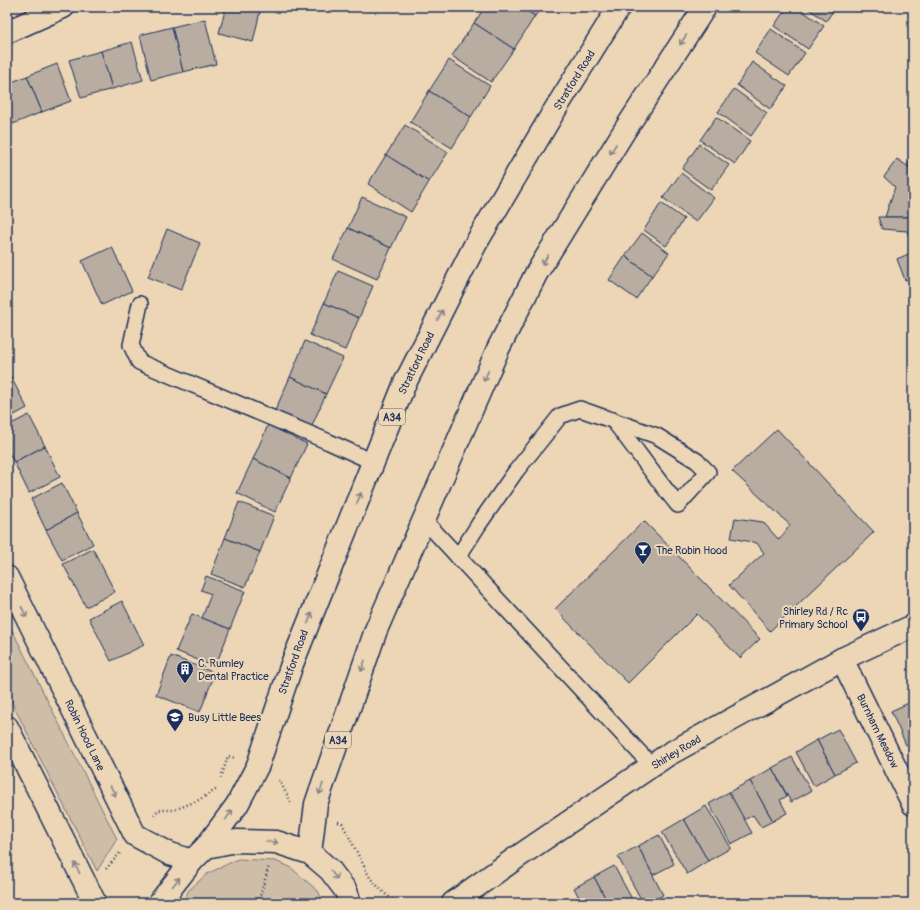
<svg xmlns="http://www.w3.org/2000/svg" width="920" height="910" font-family="Pangolin,sans-serif">
<style>
.green{fill:#cebea8;stroke:#747683}
.building{fill:#b8ada0;stroke:#1b2f5e}
.lines{fill:none;stroke-linecap:round;stroke-linejoin:round}
.service-casing{stroke:#1b2f5e;stroke-width:18}
.minor-casing{stroke:#1b2f5e;stroke-width:25}
.tertiary-casing{stroke:#1b2f5e;stroke-width:25}
.trunk-casing{stroke:#1b2f5e;stroke-width:25}
.path{stroke:#1b2f5e;stroke-width:2.5;stroke-dasharray:1 3;stroke-linecap:butt}
.service{stroke:#ecd6b5;stroke-width:15}
.minor{stroke:#ecd6b5;stroke-width:22}
.tertiary{stroke:#ecd6b5;stroke-width:22}
.trunk{stroke:#ecd6b5;stroke-width:22}
.oneway{stroke:#84828a}
.labels{text-anchor:middle;stroke-width:4;stroke-linejoin:round;paint-order:stroke}
.shield{fill:#ecd6b5;stroke:#5a6178;stroke-width:1}
.shield-label{font-size:10px;font-weight:bold;fill:#1b2f5e}
.street-label{font-size:11px;fill:#1b2f5e;stroke:#ecd6b5}
.poi-label{font-size:11px;fill:#1b2f5e;stroke:#ecd6b5;text-anchor:start}
</style>
<rect width="100%" height="100%" fill="#ecd6b5"/>
<filter id="ink" filterUnits="userSpaceOnUse"><feTurbulence type="fractalNoise" baseFrequency=".025" numOctaves="2"/><feDisplacementMap in="SourceGraphic" scale="8" xChannelSelector="R" yChannelSelector="G"/><feConvolveMatrix kernelMatrix="1 2 1 2 8 2 1 2 1" color-interpolation-filters="sRGB"/></filter>
<g filter="url(#ink)">
<!-- green -->
<g class="green">
<path d="M7,620L117,839L97,871L7,693Z"/>
<path d="M238,859L275,861L290,867L318,891L324,903H182L189,890L207,874Z"/>
</g>
<!-- building -->
<g class="building">
<path d="M226,7H261L253,42L219,33Z"/>
<path d="M485,7H521L535,16L514,49L474,23Z"/>
<path d="M521,7H542L535,16Z"/>
<path d="M787,7H797L824,26L808,49L774,26Z"/>
<path d="M806,7H836L826,21Z"/>
<path d="M205,19L216,64L183,72L172,27Z"/>
<path d="M474,23L514,49L491,82L452,56Z"/>
<path d="M172,27L183,72L151,80L140,35Z"/>
<path d="M771,29L805,53L789,76L755,53Z"/>
<path d="M132,42L143,80L112,89L101,51Z"/>
<path d="M101,51L112,89L81,98L69,60Z"/>
<path d="M449,60L490,86L471,117L429,91Z"/>
<path d="M752,62L787,86L770,109L737,85Z"/>
<path d="M57,64L71,101L42,112L27,76Z"/>
<path d="M27,76L42,112L13,124L7,109V84Z"/>
<path d="M734,89L767,113L751,136L718,112Z"/>
<path d="M429,91L471,117L452,148L410,122Z"/>
<path d="M716,117L750,141L735,164L700,140Z"/>
<path d="M405,125L448,152L429,182L386,155Z"/>
<path d="M699,144L729,165L711,190L682,169Z"/>
<path d="M386,155L429,182L411,212L368,184Z"/>
<path d="M913,157V170L909,167L908,163Z"/>
<path d="M897,159L913,170V217H885L895,187L884,177Z"/>
<path d="M681,173L714,198L696,222L663,198Z"/>
<path d="M362,197L406,217L391,248L348,228Z"/>
<path d="M661,203L684,219L666,246L644,230Z"/>
<path d="M878,217H913V247L907,231L882,229Z"/>
<path d="M348,228L391,248L377,279L333,259Z"/>
<path d="M167,229L200,243L181,290L148,277Z"/>
<path d="M642,233L669,253L652,276L625,256Z"/>
<path d="M112,247L132,291L102,305L82,261Z"/>
<path d="M913,252V281L912,278L905,280L897,259Z"/>
<path d="M625,256L652,276L636,299L609,280Z"/>
<path d="M338,271L373,286L359,318L324,303Z"/>
<path d="M324,303L359,318L345,350L310,335Z"/>
<path d="M305,341L343,358L326,394L290,377Z"/>
<path d="M7,368L12,379L7,382Z"/>
<path d="M290,377L326,394L310,430L274,413Z"/>
<path d="M12,379L27,408L7,419V382Z"/>
<path d="M29,415L45,446L14,462L7,449V426Z"/>
<path d="M268,425L307,444L291,478L253,459Z"/>
<path d="M777,429L874,532L770,631L729,585L764,553L757,543L731,538L735,518L763,522L779,540L790,525L732,471Z"/>
<path d="M45,446L60,477L29,493L14,462Z"/>
<path d="M253,459L291,478L275,512L237,493Z"/>
<path d="M62,483L77,513L46,530L31,499Z"/>
<path d="M239,502L274,516L260,552L225,538Z"/>
<path d="M77,513L93,544L62,560L46,530Z"/>
<path d="M644,521L760,639L740,658L697,614L628,683L555,609Z"/>
<path d="M225,538L260,552L245,587L211,574Z"/>
<path d="M93,549L115,592L86,607L63,564Z"/>
<path d="M206,576L245,591L230,629L202,618L211,594L201,590Z"/>
<path d="M122,601L144,645L111,661L89,618Z"/>
<path d="M192,614L230,629L215,667L176,651Z"/>
<path d="M171,656L215,673L200,712L156,695Z"/>
<path d="M913,701V742L906,745L891,711Z"/>
<path d="M838,729L856,763L835,774L817,740Z"/>
<path d="M817,740L835,774L814,786L796,752Z"/>
<path d="M792,757L811,791L791,802L772,768Z"/>
<path d="M772,768L787,796L780,800L787,813L773,821L750,781Z"/>
<path d="M750,781L773,821L761,827L753,815L744,820L729,792Z"/>
<path d="M729,792L752,833L731,844L709,804Z"/>
<path d="M706,806L731,848L708,861L684,819Z"/>
<path d="M684,819L708,861L687,874L662,832Z"/>
<path d="M659,835L674,864L653,875L638,846Z"/>
<path d="M638,846L663,895L649,903H643L618,857Z"/>
<path d="M614,866L632,899L625,903H608L594,877Z"/>
<path d="M594,877L608,903H582L574,888Z"/>
<path d="M573,898L576,903H563Z"/>
</g>
<g class="lines">
<defs>
<g id="service">
<path d="M140,304L131,345L139,362L329,442L373,462"/>
<path d="M424,520L652,766"/>
<path d="M458,557L479,524L516,471L560,416L580,409L657,436L697,461L708,472L678,505C655,477 635,448 613,420"/>
</g>
<g id="minor">
<path d="M7,32L63,7"/>
<path d="M842,659L913,804"/>
</g>
<g id="tertiary">
<path d="M7,577L135,835L170,854L192,861"/>
<path d="M7,727L95,903"/>
<path d="M453,903L516,858L669,754L842,659L913,626"/>
</g>
<g id="trunk">
<path d="M206,847L236,841L276,842L310,853L330,870L346,891L350,903"/>
<path d="M310,853L316,804L376,630L498,349L536,274L623,133L705,7"/>
<path d="M159,903L192,861L206,847L237,805L258,765L292,664L405,383L475,245L553,113L619,7"/>
</g>
</defs>
<!-- service casing -->
<use href="#service" class="service-casing"/>
<!-- minor casing -->
<use href="#minor" class="minor-casing"/>
<!-- tertiary casing -->
<use href="#tertiary" class="tertiary-casing"/>
<!-- trunk casing -->
<use href="#trunk" class="trunk-casing"/>
<!-- path -->
<g class="path">
<path d="M221,778L228,756L235,758"/>
<path d="M279,780L291,802"/>
<path d="M154,815L158,810H174L197,801L217,789"/>
<path d="M338,822L342,823L370,878L384,893L397,903"/>
<path d="M106,869L120,853"/>
<path d="M258,903L269,866"/>
</g>
<!-- service -->
<use href="#service" class="service"/>
<!-- minor -->
<use href="#minor" class="minor"/>
<!-- tertiary -->
<use href="#tertiary" class="tertiary"/>
<!-- trunk -->
<use href="#trunk" class="trunk"/>
</g>
<!-- one-way arrows -->
<defs><path id="oneway-shaft" d="M-6 0H5M1.5-3L5.5 0L1.5 3" fill="none" stroke-width="1.6" stroke-linecap="round" stroke-linejoin="round"/></defs>
<g class="oneway">
<use href="#oneway-shaft" transform="translate(683 40) rotate(123)"/>
<use href="#oneway-shaft" transform="translate(613 149) rotate(122)"/>
<use href="#oneway-shaft" transform="translate(545 260) rotate(122)"/>
<use href="#oneway-shaft" transform="translate(440 315) rotate(-63)"/>
<use href="#oneway-shaft" transform="translate(486 376) rotate(113)"/>
<use href="#oneway-shaft" transform="translate(359 498) rotate(-68)"/>
<use href="#oneway-shaft" transform="translate(24 612) rotate(64)"/>
<use href="#oneway-shaft" transform="translate(310 618) rotate(-68)"/>
<use href="#oneway-shaft" transform="translate(363 666) rotate(109)"/>
<use href="#oneway-shaft" transform="translate(321 789) rotate(109)"/>
<use href="#oneway-shaft" transform="translate(113 791) rotate(64)"/>
<use href="#oneway-shaft" transform="translate(229 815) rotate(-54)"/>
<use href="#oneway-shaft" transform="translate(272 842) rotate(6)"/>
<use href="#oneway-shaft" transform="translate(77 868) rotate(-116)"/>
<use href="#oneway-shaft" transform="translate(334 875) rotate(52)"/>
<use href="#oneway-shaft" transform="translate(176 882) rotate(-52)"/>
</g>
</g>
<!-- icons -->
<defs>
<symbol id="bar-pin" viewBox="-11 -11 22 30"><path d="M0 17L-7.5 6A9.5 9.5 0 1 1 7.5 6Z" fill="#1b2f5e" stroke="#ecd6b5"/><path d="M-6-5H6L.8 .8V4.5H3.5V6h-7V4.5H-.8V.8Z" fill="#fff"/></symbol>
<symbol id="bus-pin" viewBox="-11 -11 22 30"><path d="M0 17L-7.5 6A9.5 9.5 0 1 1 7.5 6Z" fill="#1b2f5e" stroke="#ecd6b5"/><path d="M-5-6H5V4H4V6H2V4H-2V6H-4V4H-5ZM-3.5-4V0h7V-4ZM-3.5 1.2v1.5H-2V1.2ZM2 1.2v1.5H3.5V1.2Z" fill="#fff"/></symbol>
<symbol id="building-pin" viewBox="-11 -11 22 30"><path d="M0 17L-7.5 6A9.5 9.5 0 1 1 7.5 6Z" fill="#1b2f5e" stroke="#ecd6b5"/><path d="M-4-6H4V6H1V3H-1V6H-4ZM-2.5-4.3h1.7v1.8h-1.7ZM.8-4.3h1.7v1.8H.8ZM-2.5-1h1.7V.8h-1.7ZM.8-1h1.7V.8H.8Z" fill="#fff"/></symbol>
<symbol id="school-pin" viewBox="-11 -11 22 30"><path d="M0 17L-7.5 6A9.5 9.5 0 1 1 7.5 6Z" fill="#1b2f5e" stroke="#ecd6b5"/><path d="M0-5L7-2L0 1L-7-2ZM-4 1L0 2.5L4 1V4Q0 6-4 4Z" fill="#fff"/></symbol>
</defs>
<g fill-rule="evenodd">
<use href="#bar-pin" x="633" y="540" width="20" height="27"/>
<use href="#bus-pin" x="851" y="607" width="20" height="27"/>
<use href="#building-pin" x="175" y="659" width="20" height="27"/>
<use href="#school-pin" x="165" y="707" width="20" height="27"/>
</g>
<g class="labels">
<!-- shield labels -->
<g class="shield">
<rect x="379" y="409" width="26" height="16" rx="3"/>
<rect x="325" y="732" width="26" height="16" rx="3"/>
</g>
<g class="shield-label">
<text x="392" y="421">A34</text>
<text x="338" y="744">A34</text>
</g>
<!-- street labels -->
<g class="street-label">
<text transform="translate(574 80) rotate(-58)" y="4">Stratford Road</text>
<text transform="translate(416 363) rotate(-64)" y="4">Stratford Road</text>
<text transform="translate(293 662) rotate(-70)" y="4">Stratford Road</text>
<text transform="translate(878 731) rotate(64)" y="4">Burnham Meadow</text>
<text transform="translate(85 735) rotate(64)" y="4">Robin Hood Lane</text>
<text transform="translate(676 752) rotate(-31)" y="4">Shirley Road</text>
</g>
<!-- poi labels -->
<g class="poi-label">
<text x="656" y="554">The Robin Hood</text>
<text x="848" y="615" text-anchor="end">Shirley Rd / Rc<tspan x="848" dy="13">Primary School</tspan></text>
<text x="198" y="667">C. Rumley<tspan x="198" dy="13">Dental Practice</tspan></text>
<text x="188" y="721">Busy Little Bees</text>
</g>
</g>
<!-- margin -->
<rect width="920" height="910" fill="none" stroke="#ecd6b5" stroke-width="24"/>
<rect x="12" y="12" width="896" height="886" fill="none" stroke="#1b2f5e" stroke-width="1.5" filter="url(#ink)"/>
</svg>
